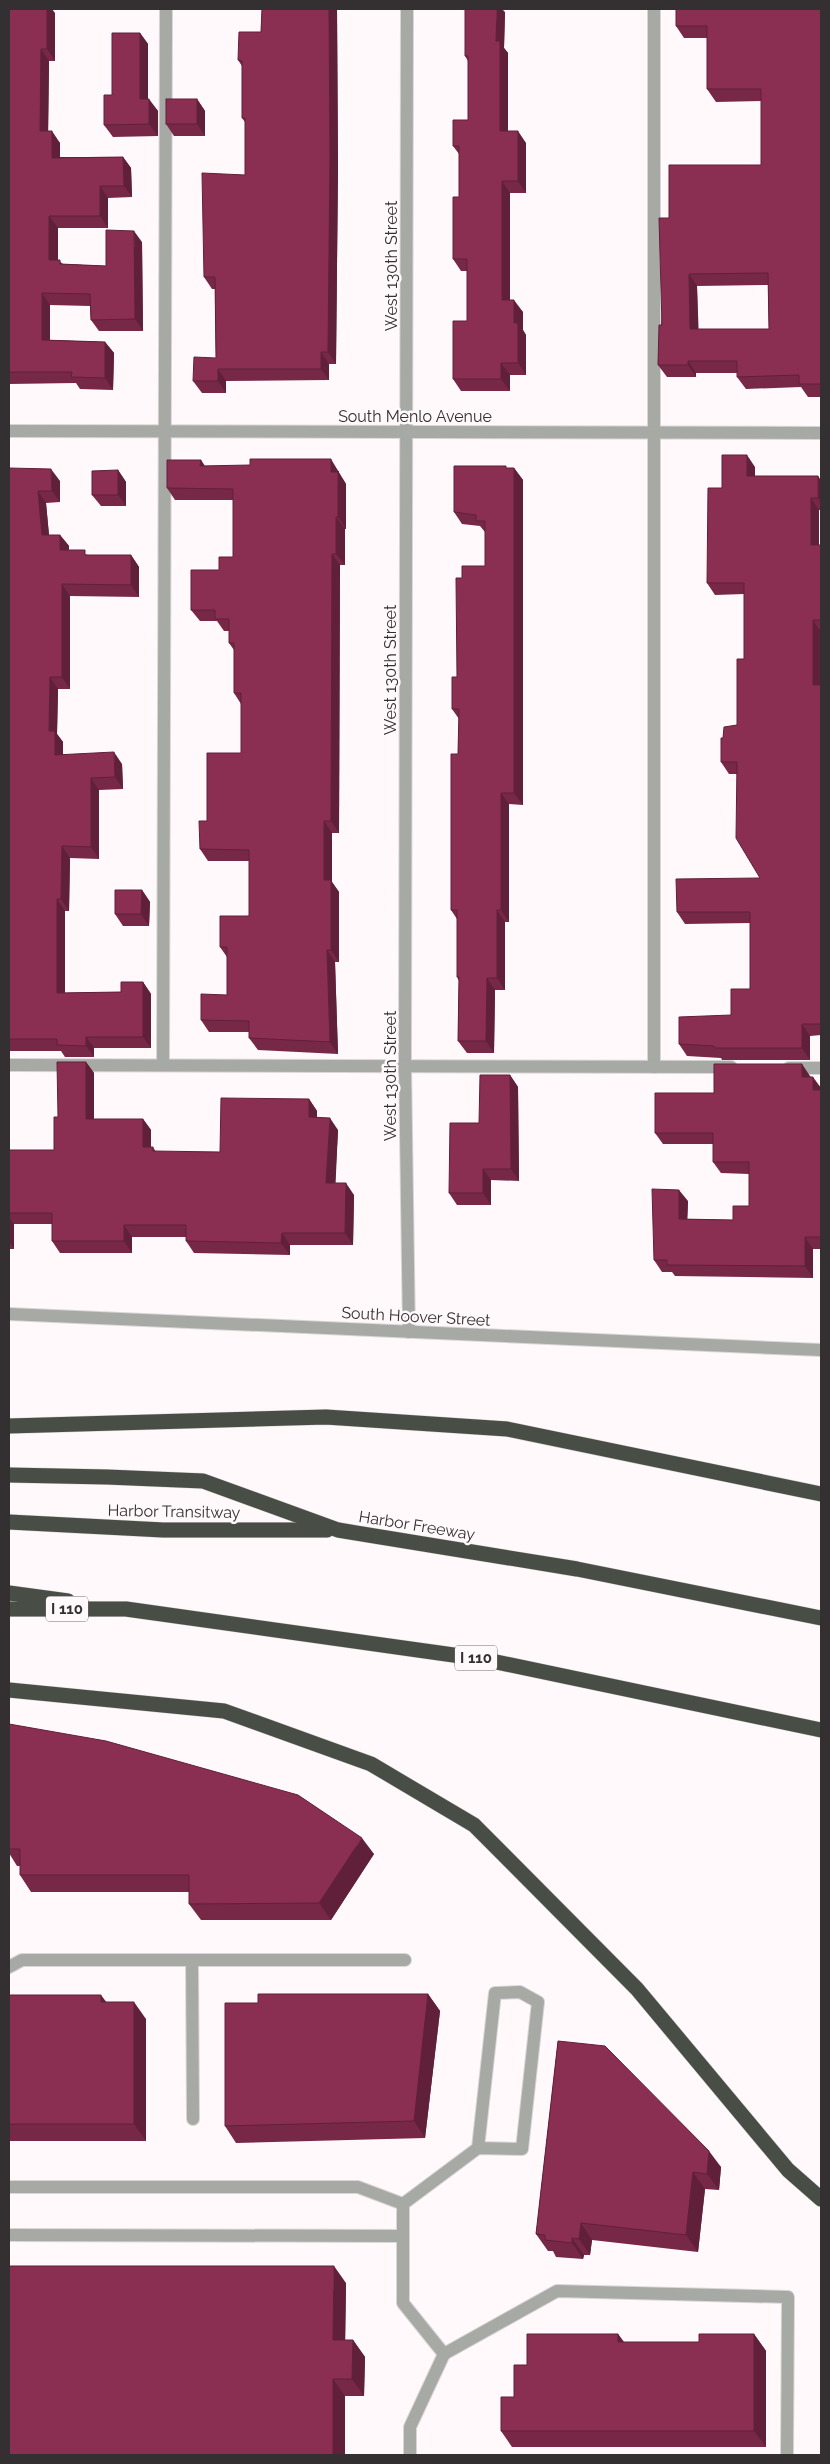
<svg xmlns="http://www.w3.org/2000/svg" width="830" height="2464" font-family="Raleway,sans-serif">
<style>
.lines{fill:none;stroke-linecap:round;stroke-linejoin:round}
.minor-casing{stroke:#dad5d7;stroke-width:14}
.highway-casing{stroke:#dad5d7;stroke-width:16}
.minor{stroke:#a6a9a4;stroke-width:12}
.highway{stroke:#484e46;stroke-width:15}
.wall{fill:#772847;fill-rule:evenodd}
.shaded-wall{fill:#612039}
.building{fill:#8a2e52;stroke:#612039;fill-rule:evenodd}
.labels{text-anchor:middle;stroke-width:5;stroke-linejoin:round;paint-order:stroke}
.shield{fill:#fff9fb;stroke:#716c6e;stroke-width:1}
.shield-label{font-size:15px;font-weight:bold;fill:#342f31}
.street-label{font-size:16px;fill:#342f31;stroke:#fff9fb}
</style>
<rect width="100%" height="100%" fill="#fff9fb"/>
<g class="lines">
<defs>
<g id="minor">
<path d="M407,9L405,1065L409,1332"/>
<path d="M654,9V1067"/>
<path d="M9,431L821,433"/>
<path d="M9,1065L731,1067"/>
<path d="M163,1065L166,9"/>
<path d="M789,1068H821"/>
<path d="M9,1314L821,1350"/>
<path d="M192,1960L193,2119"/>
<path d="M9,1967L22,1960H405"/>
<path d="M9,2187H358L403,2204"/>
<path d="M9,2235L403,2236"/>
<path d="M444,2354L403,2303V2204L478,2148L522,2149L538,2002L520,1992L495,1993L478,2148"/>
<path d="M444,2354L557,2291L788,2297L787,2455"/>
<path d="M410,2455V2427L444,2354"/>
</g>
<g id="highway">
<path d="M9,1426L326,1417L507,1429L821,1494"/>
<path d="M9,1475L107,1477L203,1481L338,1530L577,1569L821,1618"/>
<path d="M9,1522L163,1530H327"/>
<path d="M9,1593L68,1601"/>
<path d="M9,1609H126L482,1659L821,1730"/>
<path d="M9,1690L224,1711L371,1764L474,1825L637,1989L788,2170L821,2199"/>
</g>
</defs>
<!-- minor casing -->
<use href="#minor" class="minor-casing"/>
<!-- highway casing -->
<use href="#highway" class="highway-casing"/>
<!-- minor -->
<use href="#minor" class="minor"/>
<!-- highway -->
<use href="#highway" class="highway"/>
</g>
<!-- wall -->
<g class="wall">
<path d="M9,9L55,13V61H49L48,131L60,143V157H123L131,168L132,197L108,198V228H58V260L63,264L106,266L142,242L143,331H99L91,320L90,306L50,305V340L105,342L114,353L113,390L80,389L76,383L9,384Z"/>
<path d="M262,9H337L338,168L336,364H329V380L226,381V393H202L193,381L216,358L215,289H212L204,277L245,175V122L242,118V66L238,60L261,32Z"/>
<path d="M821,9V397H808L801,387L746,389L737,377V373H696V377H667L658,365L669,218L761,165V101L716,102L707,89V38H684L676,26ZM768,285L769,329H698L697,286Z"/>
<path d="M505,12L504,48L508,53V131L526,143V193H510V300L523,312V330L526,335V375H510V391H461L453,379L467,321V271H461L453,259L459,197V154L453,146L468,120V61L465,56Z"/>
<path d="M140,33L148,44V99L158,111V136L113,137L104,125L112,95Z"/>
<path d="M197,99L205,111V136H174L166,124Z"/>
<path d="M201,460L204,466L339,471V473L346,484V529H345V565H340L339,833H332V882L339,892V962H335L338,1054L258,1050L249,1038V1032H209L201,1020L227,995V957L220,947L249,916V861H208L200,849L207,821L241,753V704L234,693V650L229,643V631H224L217,621H200L191,610L219,570L233,557V500H175L167,488Z"/>
<path d="M755,467V476H818L821,481V510H819V545H821V1035L810,1036V1060H722L721,1058L687,1056L679,1044L731,1015L750,989V923L685,924L677,912L760,878L737,774H729L721,762L723,738L737,725L744,659V594L715,595L707,583L722,488Z"/>
<path d="M9,468L60,481V502L46,503L49,535H60L69,546V550L88,555H131L139,567V597L70,596V689H58L57,734L63,742V754L122,764L123,789L99,790V859L70,858L69,911H65V993L121,992L143,982L151,994V1048H94V1057H65L61,1051H9Z"/>
<path d="M507,468H514L523,480V805L509,804V922H505V990H495L494,1053H467L458,1041L459,981L457,977V919L451,910L458,754L459,719L452,709L457,677L462,578L485,566V532L480,526L462,524L454,512Z"/>
<path d="M118,470L126,482V506H101L92,495Z"/>
<path d="M142,890L150,902L149,926H123L115,914Z"/>
<path d="M86,1062L94,1073V1119H143L151,1130V1147H153L156,1152H220L309,1099L317,1111V1117L338,1130L335,1183L354,1195L353,1245H290V1255L194,1253L186,1241V1237H132V1253H60L52,1241V1224H14V1249H9V1150H54L58,1117Z"/>
<path d="M510,1075L518,1087L519,1181L491,1180V1205H457L449,1193L479,1123Z"/>
<path d="M810,1076L821,1088V1249H813V1278L675,1276L672,1272H662L654,1260L688,1201L687,1219L733,1220L749,1206V1174L721,1173L713,1162V1144H663L655,1133L714,1093Z"/>
<path d="M9,1724L374,1854L331,1920H201L189,1904V1892H31L20,1875V1866H17L9,1853Z"/>
<path d="M428,1994L440,2011L425,2138L236,2143L225,2126L258,2003Z"/>
<path d="M9,1995L106,2002L146,2019V2141H9Z"/>
<path d="M558,2041L721,2167L719,2190L705,2189L698,2252L592,2240L590,2255H584L583,2259L556,2257L553,2251H548L536,2234Z"/>
<path d="M346,2283L345,2340H353L365,2357L364,2396H345V2455H9Z"/>
<path d="M618,2334L624,2342H699L754,2334L766,2351V2447H512L501,2431L527,2365Z"/>
</g>
<!-- shaded-wall -->
<g class="shaded-wall">
<path d="M47,9H52L55,13V61L47,49Z"/>
<path d="M329,9H337L338,168L336,364L328,352Z"/>
<path d="M497,9H502L505,12L504,48L508,53V143L500,131L496,41Z"/>
<path d="M140,33L148,44V111L140,99Z"/>
<path d="M41,49L49,61L48,143L40,131Z"/>
<path d="M149,99L158,111V136L149,124Z"/>
<path d="M197,99L205,111V136L197,124Z"/>
<path d="M52,131L60,143V169L52,158Z"/>
<path d="M518,131L526,143V193L518,181Z"/>
<path d="M123,157L131,168L132,197L124,186Z"/>
<path d="M502,181L510,193V312L502,300Z"/>
<path d="M100,186L108,198V228L100,216Z"/>
<path d="M49,216L58,228V272L49,260Z"/>
<path d="M134,231L142,242L143,331L135,319Z"/>
<path d="M689,274L697,286L699,341L690,329Z"/>
<path d="M42,293L50,305V352L42,340Z"/>
<path d="M514,300L523,312V330L526,335V375L518,363L514,323Z"/>
<path d="M105,342L114,353L113,390L105,378Z"/>
<path d="M321,352L329,364V380L321,369Z"/>
<path d="M688,361L696,373V377L688,365Z"/>
<path d="M501,363L510,375V391L501,379Z"/>
<path d="M218,369L226,381V393L218,381Z"/>
<path d="M747,455L755,467V487L747,476Z"/>
<path d="M331,459L346,484V529L338,517L331,472Z"/>
<path d="M201,460L209,472L200,466Z"/>
<path d="M514,468L523,480V805L514,793Z"/>
<path d="M51,469L60,481V502L52,491Z"/>
<path d="M118,470L126,482V506L118,495Z"/>
<path d="M818,476L821,481V503L818,498Z"/>
<path d="M38,491L46,503L50,546L42,535Z"/>
<path d="M811,498L819,510V557L811,545Z"/>
<path d="M336,517L345,529V565L336,554Z"/>
<path d="M60,535L69,546V562L60,550Z"/>
<path d="M332,554L340,565L339,833L331,821Z"/>
<path d="M131,555L139,567V597L131,585Z"/>
<path d="M62,584L70,596V689L62,677Z"/>
<path d="M813,620L821,632V697L813,685Z"/>
<path d="M50,677L58,689L57,734L63,742V766L55,755L49,731Z"/>
<path d="M114,752L122,764L123,789L115,777Z"/>
<path d="M91,778L99,790V859L91,847Z"/>
<path d="M501,793L509,804V922L501,910Z"/>
<path d="M324,821L332,833V882L339,892V962L331,950L324,880Z"/>
<path d="M62,846L70,858L69,911L61,899Z"/>
<path d="M142,890L150,902L149,926L141,914Z"/>
<path d="M57,899L65,911V1005L57,993Z"/>
<path d="M497,910L505,922V990L497,978Z"/>
<path d="M327,950L335,962L338,1054L330,1042Z"/>
<path d="M487,978L495,990L494,1053L486,1041Z"/>
<path d="M143,982L151,994V1048L143,1037Z"/>
<path d="M802,1024L810,1036V1060L802,1048Z"/>
<path d="M86,1037L94,1048V1057L86,1046Z"/>
<path d="M86,1062L94,1073V1130L86,1119Z"/>
<path d="M802,1064L810,1076V1088L802,1077Z"/>
<path d="M510,1075L518,1087L519,1181L511,1169Z"/>
<path d="M813,1077L821,1088V1101L813,1090Z"/>
<path d="M309,1099L317,1111V1128L309,1117Z"/>
<path d="M330,1118L338,1130L335,1195L326,1183Z"/>
<path d="M143,1119L151,1130V1158L143,1147Z"/>
<path d="M483,1169L491,1180V1205L483,1193Z"/>
<path d="M346,1183L354,1195L353,1245L345,1233Z"/>
<path d="M679,1190L688,1201L687,1231L679,1219Z"/>
<path d="M9,1217L14,1224V1249L9,1241Z"/>
<path d="M124,1225L132,1237V1253L124,1241Z"/>
<path d="M282,1233L290,1245V1255L281,1243Z"/>
<path d="M805,1237L813,1249V1278L805,1266Z"/>
<path d="M362,1838L374,1854L331,1920L319,1903Z"/>
<path d="M428,1994L440,2011L425,2138L414,2121Z"/>
<path d="M101,1995L113,2011L101,2002Z"/>
<path d="M134,2002L146,2019V2141L134,2124Z"/>
<path d="M709,2151L721,2167L719,2190L707,2174Z"/>
<path d="M693,2172L705,2189L698,2252L686,2235Z"/>
<path d="M581,2223L592,2240L590,2255L579,2239Z"/>
<path d="M572,2238L584,2255L583,2259L572,2243Z"/>
<path d="M334,2266L346,2283L345,2357L333,2340Z"/>
<path d="M618,2334L630,2351L618,2342Z"/>
<path d="M754,2334L766,2351V2447L754,2431Z"/>
<path d="M353,2340L365,2357L364,2396L352,2379Z"/>
<path d="M333,2379L345,2396V2455H333Z"/>
</g>
<!-- building -->
<g class="building">
<path d="M9,9H47V49H41L40,131H52V158L123,157L124,186H100V216H49V260H60V264L106,266V230L134,231L135,319L91,320L90,294L42,293V340L105,342V378L71,377L72,372H9Z"/>
<path d="M262,9H329L330,156L328,352H321V369H218V381H193L194,357L216,358L215,277H204L202,173L245,175V118H242V61L238,60L239,32H261Z"/>
<path d="M465,9H497L496,41H500V131H518V181H502V300H514V323H518V363H501V379H453V321H467V259H453V197H459V146H453V120H468V56H465Z"/>
<path d="M676,9H821V384H799V375L737,377V361H688V365H658L659,325H662L659,218H669V165H761V89H707V26H676ZM768,273L769,329H690L689,274Z"/>
<path d="M112,33H140V99H149V124L104,125V95H112Z"/>
<rect x="166" y="99" width="31" height="25"/>
<path d="M722,455H747V476H818V498H811V545H821V620H813V685H821V1024H802V1048H714V1046L679,1044V1017L731,1015V989H750V912H677L676,879L760,878L736,838L737,762H721V738H723L724,727L737,725V659H744V583H707L708,488H722Z"/>
<path d="M250,459H331V472H338V517H336V554H332L331,821H324V880H331V950H327L330,1042L249,1038V1021L201,1020V994L227,995V947H220V916H249V850L200,849L199,821H207V753H241V693H234V643H229V619H215V610H191V570H219V557H233V489L167,488V460H201L200,466L250,465Z"/>
<path d="M454,466H506V468H514V793H501V910H497V978H487L486,1041H458L459,977H457V910H451V754H458L459,709H452V677H457L456,578H462V566H485V521H476V515L454,512Z"/>
<path d="M9,468L51,469L52,491H38L42,535H60V550H85V555H131V585L62,584V677H50L49,731H55V755L114,752L115,777L91,778V847L62,846L61,899H57V993L121,992V982H143V1037H86V1046L57,1045V1039H9Z"/>
<path d="M118,470V495H92V471Z"/>
<path d="M115,890H142L141,914H115Z"/>
<path d="M57,1062H86V1119H143V1147H153V1151L220,1152L221,1098L309,1099V1117L330,1118L326,1183H346L345,1233H282L281,1243L186,1241V1225H124V1241H52V1213H9V1150H54V1117H58Z"/>
<path d="M714,1064H802V1077H813V1090H821V1237H805V1266L667,1265V1260H654L652,1189L679,1190V1219L733,1220V1206H749V1162H713V1133H655V1093H714Z"/>
<path d="M480,1075H510L511,1169H483V1193H449L450,1123H479Z"/>
<path d="M9,1724L106,1741L298,1795L362,1838L319,1903L189,1904V1875H20V1849H9Z"/>
<path d="M258,1994H428L414,2121L225,2126V2003H258Z"/>
<path d="M9,1995H101V2002H134V2124H9Z"/>
<path d="M558,2041L605,2046L709,2151L707,2174L693,2172L686,2235L581,2223L579,2239L572,2238V2243L545,2240V2235L536,2234Z"/>
<path d="M9,2266H334L333,2340H353L352,2379H333V2455H9Z"/>
<path d="M527,2334H618V2342H699V2334H754V2431H501V2397H514V2365H527Z"/>
</g>
<g class="labels">
<!-- shield labels -->
<g class="shield">
<rect x="46" y="1596.5" width="42" height="25" rx="4"/>
<rect x="455" y="1645.5" width="42" height="25" rx="4"/>
</g>
<g class="shield-label">
<text x="67" y="1614">I 110</text>
<text x="476" y="1663">I 110</text>
</g>
<!-- street labels -->
<g class="street-label">
<text transform="translate(391 266) rotate(-90)" y="6">West 130th Street</text>
<text x="415" y="422">South Menlo Avenue</text>
<text transform="translate(390 670) rotate(-90)" y="6">West 130th Street</text>
<text transform="translate(390 1076) rotate(-90)" y="6">West 130th Street</text>
<text transform="translate(416 1316) rotate(3)" y="6">South Hoover Street</text>
<text transform="translate(174 1511) rotate(1)" y="6">Harbor Transitway</text>
<text transform="translate(417 1525) rotate(9)" y="6">Harbor Freeway</text>
</g>
</g>
<!-- border -->
<rect width="830" height="2464" fill="none" stroke="#342f31" stroke-width="20"/>
</svg>
